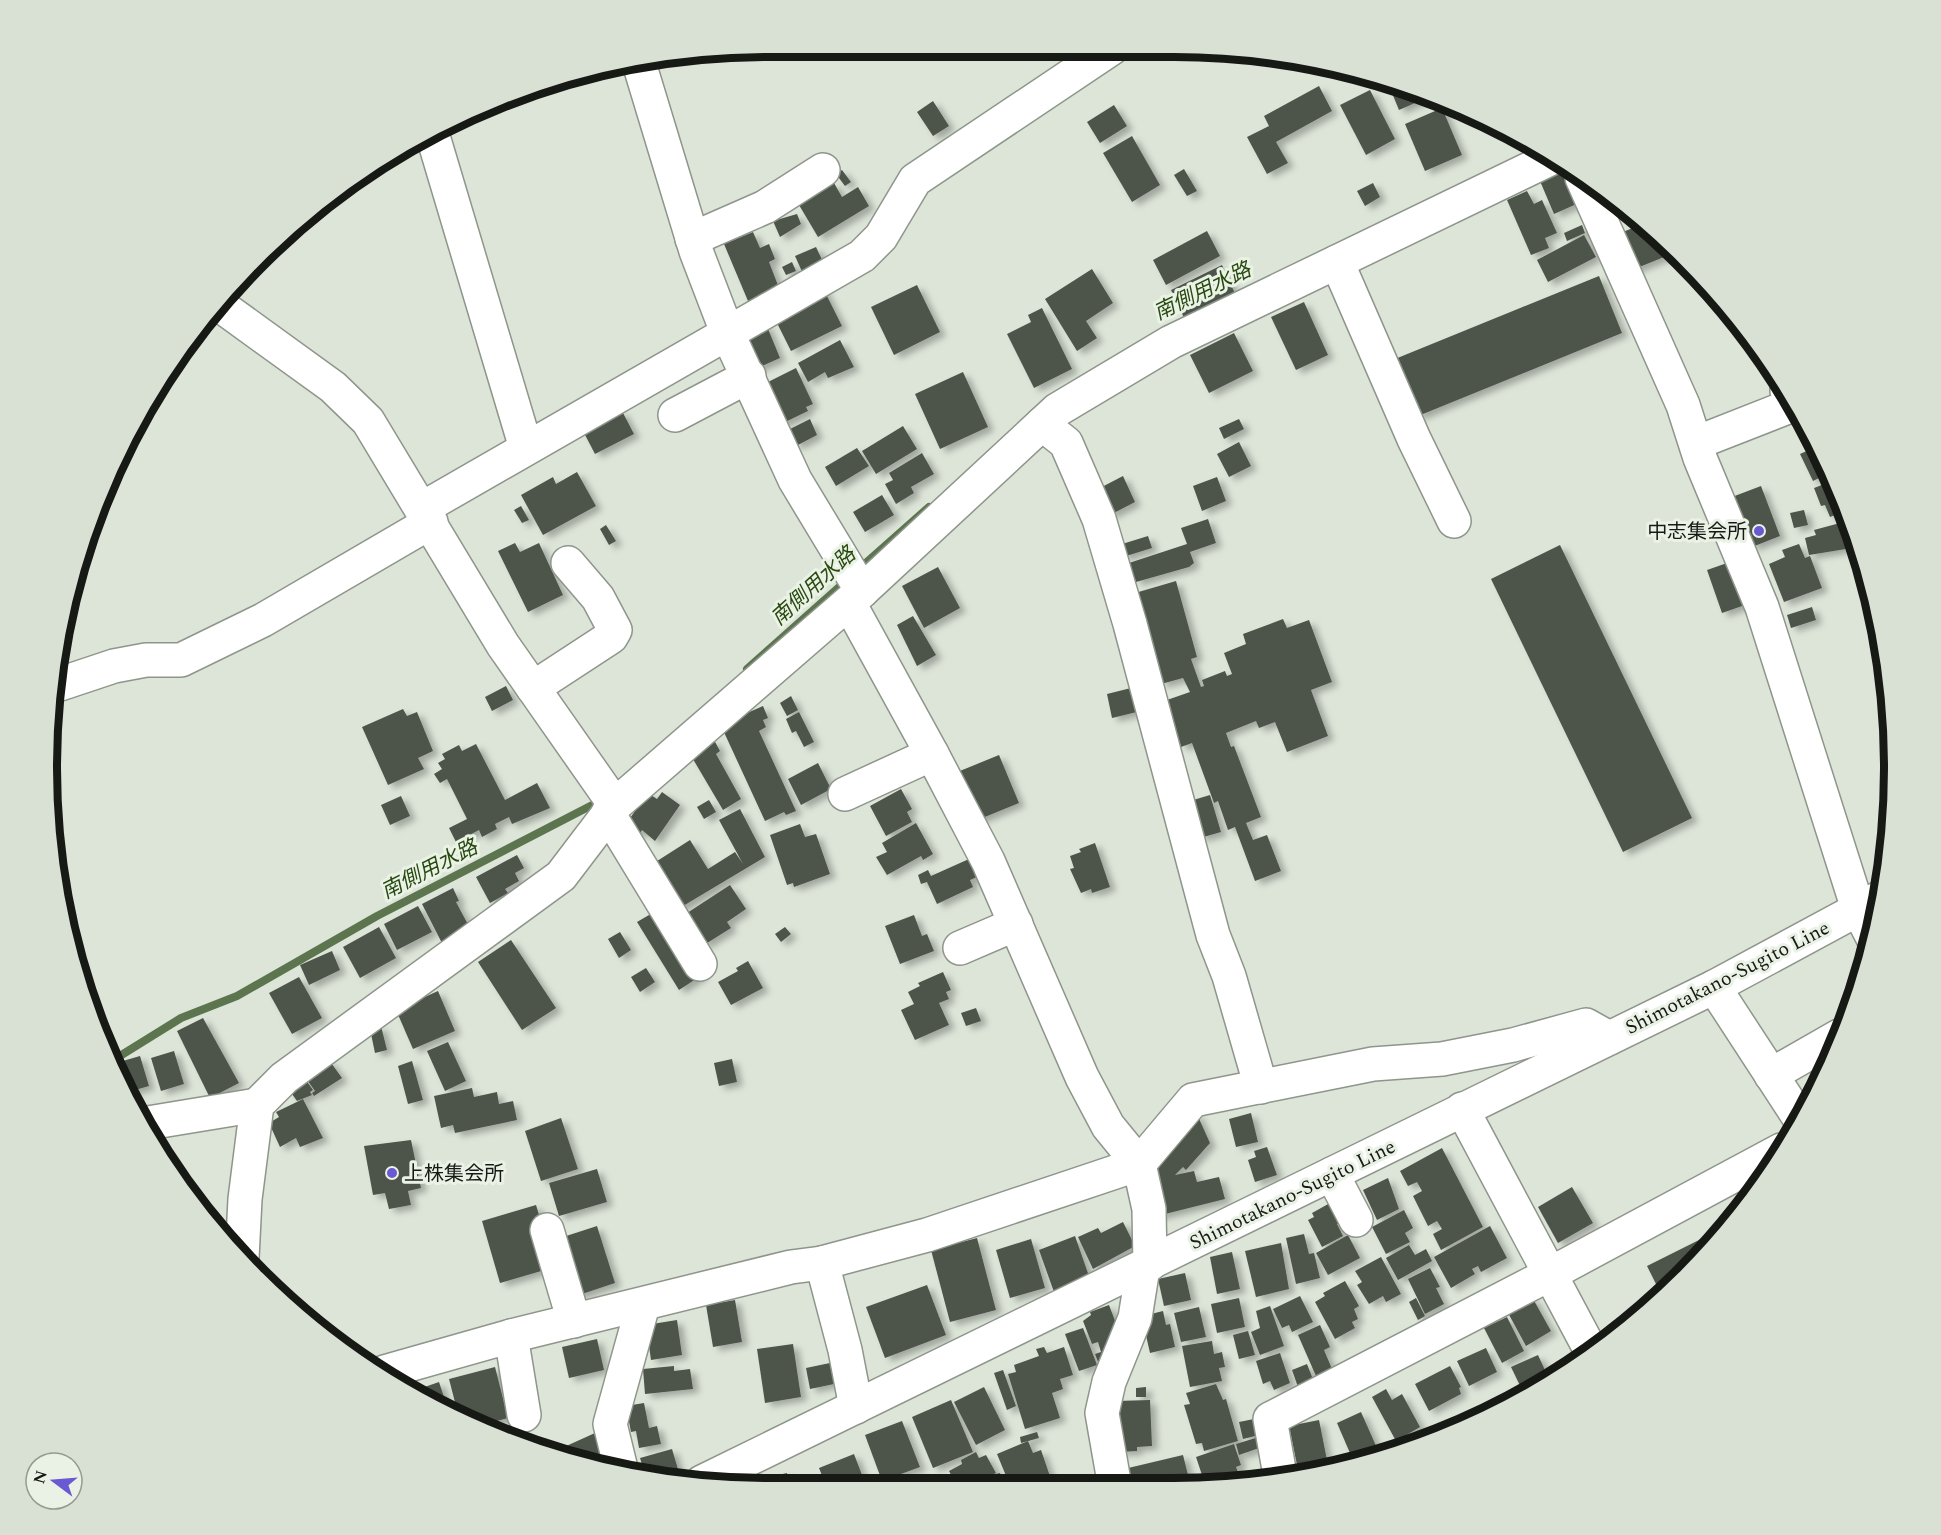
<svg xmlns="http://www.w3.org/2000/svg" width="1941" height="1535" font-family="Spectral,'Noto Sans JP',serif">
<style>
.lines{fill:none;stroke-linecap:round;stroke-linejoin:round}
.stream{stroke:#5c754f;stroke-width:8}
.building{fill:#4e544b;filter:url(#shadow)}
.minor-casing{stroke:#8e958a;stroke-width:36}
.major-casing{stroke:#8e958a;stroke-width:36}
.minor{stroke:#fff;stroke-width:33}
.major{stroke:#fff;stroke-width:33}
.poi-dot{fill:#6959d2;stroke:#eaf2e6;stroke-width:2}
.labels{text-anchor:middle;stroke-width:6;stroke-linejoin:round;paint-order:stroke}
.poi-label{font-size:20px;fill:#171915;stroke:#eaf2e6;text-anchor:end}
.street-label{font-size:20px;fill:#171915;stroke:#eaf2e6}
.water-label{font-size:21px;font-style:italic;fill:#284910;stroke:#eaf2e6}
.rim{fill:none;stroke:#171915;stroke-width:8}
</style>
<defs>
<filter id="shadow"><feDropShadow dx="6" dy="4" stdDeviation="3" flood-color="#0004"/></filter>
</defs>
<rect width="100%" height="100%" fill="#dde5d9"/>
<g class="lines">
<!-- stream -->
<g class="stream">
<path d="M859,569L929,507"/>
<path d="M747,669L846,581"/>
<path d="M115,1059L181,1018L237,996L377,916L600,801"/>
</g>
</g>
<!-- building -->
<g class="building">
<path d="M1387,81L1406,85L1431,96L1399,110Z"/>
<path d="M1319,86L1332,111L1276,142L1288,163L1267,174L1247,137L1269,126L1264,116Z"/>
<path d="M1370,90L1395,139L1366,155L1340,105Z"/>
<path d="M933,101L949,126L933,136L917,112Z"/>
<path d="M1114,105L1127,126L1100,143L1087,122Z"/>
<path d="M1442,108L1462,155L1425,171L1405,124Z"/>
<path d="M1132,136L1160,185L1132,202L1103,153Z"/>
<path d="M1184,169L1197,191L1187,196L1174,175Z"/>
<path d="M1567,169L1581,202L1554,214L1540,181Z"/>
<path d="M842,170L851,182L845,186L836,174Z"/>
<path d="M834,183L842,197L858,187L869,206L818,237L799,205Z"/>
<path d="M1373,183L1380,197L1365,206L1357,191Z"/>
<path d="M1527,191L1534,204L1542,200L1557,233L1545,238L1549,248L1531,255L1507,200Z"/>
<path d="M1619,204L1644,222L1634,226L1632,223L1628,225Z"/>
<path d="M797,214L801,224L780,237L773,221Z"/>
<path d="M1646,223L1674,253L1632,270L1620,233Z"/>
<path d="M1582,225L1585,233L1567,241L1564,233Z"/>
<path d="M1207,231L1220,256L1166,285L1153,260Z"/>
<path d="M753,232L760,248L769,244L775,259L769,262L779,288L748,301L724,244Z"/>
<path d="M1584,235L1596,257L1548,282L1537,260Z"/>
<path d="M816,247L825,266L804,276L795,256Z"/>
<path d="M792,262L796,271L786,275L782,267Z"/>
<path d="M1222,265L1237,298L1186,322L1171,290Z"/>
<path d="M1092,269L1113,303L1086,321L1097,338L1077,351L1045,299Z"/>
<path d="M1599,276L1622,333L1418,416L1395,359Z"/>
<path d="M917,285L940,332L894,355L871,307Z"/>
<path d="M823,288L842,326L791,351L772,313Z"/>
<path d="M1304,302L1328,355L1296,370L1271,317Z"/>
<path d="M1042,308L1072,369L1034,388L1007,334L1031,322L1028,315Z"/>
<path d="M766,324L780,358L753,370L738,336Z"/>
<path d="M1234,333L1253,371L1209,393L1190,355Z"/>
<path d="M840,340L854,367L828,378L825,372L808,382L798,363Z"/>
<path d="M796,368L813,404L806,407L808,411L781,424L762,385Z"/>
<path d="M963,372L988,427L940,449L915,394Z"/>
<path d="M622,411L634,434L595,454L583,431Z"/>
<path d="M810,419L817,435L796,446L788,430Z"/>
<path d="M1239,419L1244,429L1224,439L1219,428Z"/>
<path d="M903,426L917,449L876,474L862,451Z"/>
<path d="M1239,442L1251,466L1229,477L1217,454Z"/>
<path d="M857,448L869,466L836,486L825,467Z"/>
<path d="M1809,450L1823,476L1813,481L1800,454Z"/>
<path d="M922,453L934,474L911,487L914,493L896,504L885,484L893,480L889,473Z"/>
<path d="M577,472L596,506L543,535L521,495L553,477L556,484Z"/>
<path d="M1123,476L1135,502L1110,515L1098,489Z"/>
<path d="M1217,477L1226,501L1202,511L1193,486Z"/>
<path d="M1832,481L1845,511L1830,517L1825,505L1821,506L1814,488Z"/>
<path d="M1761,486L1780,536L1752,547L1732,497Z"/>
<path d="M882,495L894,515L865,532L853,512Z"/>
<path d="M521,506L529,520L522,523L514,510Z"/>
<path d="M1804,510L1808,525L1794,528L1790,513Z"/>
<path d="M1208,519L1216,543L1190,552L1194,563L1189,567L1136,582L1129,563L1187,544L1181,528Z"/>
<path d="M1840,523L1846,549L1809,555L1805,538L1816,535L1814,530Z"/>
<path d="M606,525L616,541L609,545L600,529Z"/>
<path d="M1148,536L1152,548L1123,557L1119,545Z"/>
<path d="M515,543L520,552L539,543L563,595L528,612L498,551Z"/>
<path d="M1799,544L1805,558L1810,556L1822,588L1784,602L1769,564L1785,557L1782,550Z"/>
<path d="M1560,545L1692,818L1623,852L1491,579Z"/>
<path d="M1730,562L1745,605L1722,613L1707,570Z"/>
<path d="M938,567L960,608L924,628L902,586Z"/>
<path d="M1176,581L1197,657L1191,659L1201,687L1204,686L1202,680L1225,671L1227,676L1232,674L1224,653L1246,644L1243,634L1283,619L1287,628L1309,620L1332,682L1311,690L1328,736L1287,752L1275,722L1259,728L1256,721L1226,733L1231,747L1234,746L1261,817L1246,823L1253,840L1267,835L1281,871L1255,881L1235,827L1228,830L1218,801L1214,803L1192,743L1181,747L1167,700L1190,692L1183,678L1161,684L1135,593Z"/>
<path d="M1812,607L1816,620L1791,628L1787,615Z"/>
<path d="M913,616L936,655L917,666L897,625Z"/>
<path d="M506,686L513,700L492,711L485,697Z"/>
<path d="M1139,686L1145,710L1112,718L1107,694Z"/>
<path d="M791,696L798,710L787,716L780,703Z"/>
<path d="M763,706L768,718L763,720L766,727L759,731L796,811L786,815L784,812L765,821L723,730L729,721Z"/>
<path d="M403,709L407,716L417,712L433,751L418,758L424,769L388,785L362,727Z"/>
<path d="M799,712L814,742L804,747L796,731L792,733L786,719Z"/>
<path d="M714,740L720,751L716,754L741,799L723,810L690,754Z"/>
<path d="M476,744L505,800L537,783L550,808L512,824L509,817L495,824L497,829L482,837L479,830L456,842L449,828L467,819L447,779L440,783L434,774L442,769L438,763L445,759L442,754L459,745L462,751Z"/>
<path d="M999,755L1019,803L975,821L955,773Z"/>
<path d="M818,763L831,789L801,805L788,779Z"/>
<path d="M901,789L912,809L907,812L912,822L886,836L870,806Z"/>
<path d="M662,792L680,805L655,841L642,830L639,835L625,825L648,793L657,799Z"/>
<path d="M1210,795L1221,832L1200,838L1190,801Z"/>
<path d="M401,796L410,816L390,825L381,805Z"/>
<path d="M709,800L716,812L704,819L697,807Z"/>
<path d="M740,809L765,857L678,909L654,863L690,840L708,869L735,852L743,864L719,820Z"/>
<path d="M916,823L933,854L923,860L921,856L887,875L876,857L887,852L882,843Z"/>
<path d="M800,824L805,837L816,834L830,874L794,887L793,883L787,885L770,835Z"/>
<path d="M1095,843L1110,887L1092,893L1091,889L1081,893L1070,869L1074,868L1070,856L1081,852L1079,849Z"/>
<path d="M517,855L524,868L515,873L519,881L505,889L508,893L490,903L476,877Z"/>
<path d="M969,859L977,877L970,880L973,887L937,904L927,882L921,884L918,875L928,870L931,876Z"/>
<path d="M730,885L746,909L727,922L731,928L704,945L684,915Z"/>
<path d="M453,888L459,901L456,902L472,932L444,947L422,904Z"/>
<path d="M418,906L432,932L397,950L384,924Z"/>
<path d="M661,908L702,975L679,990L637,922Z"/>
<path d="M914,915L922,936L927,934L934,951L900,964L885,926Z"/>
<path d="M379,927L396,958L360,978L343,947Z"/>
<path d="M785,927L791,934L781,942L775,934Z"/>
<path d="M620,932L631,950L619,958L608,939Z"/>
<path d="M511,940L556,1008L522,1030L478,962Z"/>
<path d="M332,951L340,970L309,985L300,965Z"/>
<path d="M748,961L763,988L731,1005L718,982L738,971L736,968Z"/>
<path d="M646,968L655,982L640,992L631,977Z"/>
<path d="M943,972L951,990L946,992L949,999L939,1003L949,1025L915,1040L901,1010L914,1004L908,992L920,986L918,983Z"/>
<path d="M299,977L322,1018L292,1034L269,993Z"/>
<path d="M438,991L455,1031L413,1049L396,1010Z"/>
<path d="M976,1008L981,1021L966,1026L961,1013Z"/>
<path d="M203,1018L239,1083L210,1098L177,1031Z"/>
<path d="M381,1026L387,1050L375,1053L370,1029Z"/>
<path d="M448,1042L466,1081L445,1091L427,1051Z"/>
<path d="M174,1051L184,1084L161,1091L151,1058Z"/>
<path d="M140,1056L149,1086L128,1092L116,1063Z"/>
<path d="M732,1059L737,1082L719,1086L714,1063Z"/>
<path d="M329,1060L342,1078L314,1096L312,1093L315,1091L305,1077Z"/>
<path d="M412,1061L423,1100L408,1104L398,1066Z"/>
<path d="M303,1076L313,1090L310,1092L312,1095L297,1101L287,1087Z"/>
<path d="M472,1088L474,1097L497,1092L499,1104L513,1101L517,1120L455,1133L453,1125L441,1128L434,1096Z"/>
<path d="M303,1099L323,1138L300,1147L296,1138L280,1147L269,1123L279,1117L276,1112Z"/>
<path d="M1196,1112L1210,1143L1186,1170L1183,1167L1175,1175L1194,1171L1197,1182L1219,1177L1225,1199L1157,1216L1149,1162Z"/>
<path d="M1251,1113L1258,1142L1236,1147L1229,1119Z"/>
<path d="M561,1118L578,1169L541,1181L525,1131Z"/>
<path d="M411,1140L421,1188L408,1191L411,1205L389,1209L385,1193L373,1195L364,1146Z"/>
<path d="M1267,1147L1277,1175L1255,1182L1248,1160L1256,1157L1254,1151Z"/>
<path d="M1442,1148L1483,1227L1441,1250L1433,1234L1442,1229L1437,1221L1428,1226L1413,1196L1422,1191L1417,1182L1408,1186L1400,1171Z"/>
<path d="M597,1169L607,1202L559,1216L549,1183Z"/>
<path d="M1388,1178L1399,1209L1377,1220L1363,1190Z"/>
<path d="M1572,1187L1593,1223L1558,1243L1538,1207Z"/>
<path d="M1330,1203L1340,1222L1337,1224L1343,1236L1322,1247L1308,1220L1314,1217L1312,1213Z"/>
<path d="M536,1205L555,1267L500,1283L482,1221Z"/>
<path d="M1404,1210L1413,1228L1405,1233L1410,1242L1386,1254L1372,1227Z"/>
<path d="M1123,1222L1135,1246L1093,1269L1078,1237L1098,1228L1101,1233Z"/>
<path d="M597,1226L615,1283L576,1296L557,1239Z"/>
<path d="M1490,1226L1507,1258L1481,1272L1478,1266L1472,1269L1475,1274L1451,1288L1434,1257Z"/>
<path d="M1727,1226L1687,1269L1677,1273L1679,1277L1662,1296L1647,1266Z"/>
<path d="M1304,1234L1309,1254L1314,1253L1320,1278L1296,1284L1286,1238Z"/>
<path d="M1348,1235L1360,1258L1328,1275L1316,1253Z"/>
<path d="M1075,1236L1090,1279L1054,1292L1039,1250Z"/>
<path d="M977,1238L996,1310L950,1322L931,1250Z"/>
<path d="M1031,1239L1045,1288L1010,1298L996,1250Z"/>
<path d="M1281,1243L1289,1289L1256,1297L1245,1251Z"/>
<path d="M1409,1245L1415,1255L1426,1249L1432,1261L1398,1280L1386,1258Z"/>
<path d="M1232,1252L1240,1289L1217,1294L1210,1257Z"/>
<path d="M1381,1257L1401,1294L1386,1302L1383,1296L1369,1304L1357,1285L1362,1282L1355,1271Z"/>
<path d="M1430,1268L1440,1287L1436,1288L1444,1304L1425,1314L1408,1279Z"/>
<path d="M1185,1273L1191,1300L1164,1306L1158,1279Z"/>
<path d="M1345,1281L1359,1306L1354,1309L1358,1319L1352,1322L1355,1328L1335,1339L1315,1302L1325,1296L1323,1293Z"/>
<path d="M927,1285L946,1335L885,1358L866,1307Z"/>
<path d="M1300,1296L1313,1322L1292,1332L1289,1325L1282,1328L1273,1309Z"/>
<path d="M1532,1297L1551,1331L1526,1346L1507,1311Z"/>
<path d="M1239,1298L1245,1327L1217,1333L1211,1304Z"/>
<path d="M1416,1298L1425,1316L1418,1320L1409,1302Z"/>
<path d="M735,1300L742,1342L713,1347L706,1305Z"/>
<path d="M1109,1305L1122,1339L1100,1367L1095,1354L1101,1352L1098,1342L1092,1344L1083,1321L1091,1315L1090,1312Z"/>
<path d="M1270,1306L1284,1346L1260,1355L1251,1332L1260,1328L1256,1311Z"/>
<path d="M1199,1307L1206,1337L1181,1342L1174,1313Z"/>
<path d="M1163,1311L1166,1325L1170,1324L1175,1347L1150,1353L1143,1322L1152,1320L1151,1314Z"/>
<path d="M1507,1317L1524,1351L1502,1363L1484,1328Z"/>
<path d="M677,1320L682,1355L651,1360L646,1325Z"/>
<path d="M1320,1325L1330,1347L1324,1350L1332,1369L1316,1376L1298,1335Z"/>
<path d="M1083,1328L1097,1365L1079,1371L1065,1334Z"/>
<path d="M1248,1331L1255,1355L1239,1359L1233,1335Z"/>
<path d="M597,1339L604,1370L569,1378L562,1347Z"/>
<path d="M1212,1341L1214,1354L1222,1352L1225,1367L1219,1368L1222,1381L1190,1387L1182,1346Z"/>
<path d="M793,1344L801,1397L765,1403L757,1349Z"/>
<path d="M1044,1347L1047,1353L1064,1347L1073,1375L1060,1379L1063,1389L1052,1393L1060,1418L1025,1429L1008,1374L1016,1372L1014,1365L1039,1356L1036,1349Z"/>
<path d="M1486,1348L1497,1372L1469,1386L1457,1361Z"/>
<path d="M1280,1353L1290,1383L1274,1390L1270,1381L1263,1384L1256,1361Z"/>
<path d="M1538,1355L1550,1381L1525,1396L1511,1367Z"/>
<path d="M830,1363L834,1384L810,1389L806,1368Z"/>
<path d="M1307,1364L1314,1382L1298,1387L1292,1370Z"/>
<path d="M674,1366V1371L690,1369L693,1389L645,1394L643,1369Z"/>
<path d="M1450,1366L1461,1387L1459,1388L1461,1394L1429,1411L1415,1384Z"/>
<path d="M495,1367L508,1418L478,1426L458,1414L449,1379Z"/>
<path d="M1003,1370L1016,1406L1007,1410L994,1373Z"/>
<path d="M439,1382L448,1409L416,1390Z"/>
<path d="M1216,1384L1223,1400L1226,1399L1238,1441L1204,1451L1202,1443L1196,1444L1184,1405L1190,1404L1186,1393Z"/>
<path d="M984,1387L1005,1430L976,1445L954,1402Z"/>
<path d="M1146,1387V1397H1136V1388Z"/>
<path d="M1386,1389L1392,1400L1402,1394L1420,1427L1396,1441L1372,1397Z"/>
<path d="M951,1400L973,1452L933,1468L912,1417Z"/>
<path d="M1150,1400L1152,1446L1137,1447V1451L1119,1452L1117,1401Z"/>
<path d="M644,1403L649,1428L657,1426L661,1444L639,1448L636,1431L631,1432L626,1406Z"/>
<path d="M1361,1412L1377,1448L1353,1460L1337,1423Z"/>
<path d="M1254,1419L1259,1435L1243,1439L1239,1422Z"/>
<path d="M1319,1420L1327,1460L1297,1465L1289,1426Z"/>
<path d="M902,1421L920,1467L882,1481L865,1435Z"/>
<path d="M504,1426L509,1439L488,1432Z"/>
<path d="M1037,1432L1039,1438L1021,1443L1020,1437Z"/>
<path d="M595,1433L609,1462L600,1466L553,1452Z"/>
<path d="M1259,1437L1262,1447L1239,1455L1236,1444Z"/>
<path d="M1028,1441L1033,1453L1041,1450L1054,1488H1011L997,1454Z"/>
<path d="M1234,1444L1241,1465L1236,1467L1242,1483L1206,1487L1196,1457Z"/>
<path d="M672,1449L680,1476L669,1479L646,1477L640,1458Z"/>
<path d="M976,1452L979,1458L986,1455L996,1473L987,1477L990,1482L980,1488H958L949,1471L962,1464L961,1460Z"/>
<path d="M854,1454L867,1488H827L819,1468Z"/>
<path d="M1183,1455L1191,1487H1128L1124,1469Z"/>
<path d="M787,1473L790,1488L754,1487L752,1481Z"/>
<path d="M1000,1473L1004,1488H995L991,1475Z"/>
</g>
<g class="lines">
<defs>
<g id="minor">
<path d="M639,63L696,251L727,332L795,480L862,591"/>
<path d="M432,133L526,448"/>
<path d="M1582,178L1683,405L1700,458L1762,607L1858,909L1873,938"/>
<path d="M692,239L765,207L823,170"/>
<path d="M1337,262L1414,439L1454,521"/>
<path d="M221,306L333,387L368,421L503,645L615,805"/>
<path d="M675,415L749,376"/>
<path d="M1042,424L1066,443L1099,519L1130,624L1213,935L1229,976L1261,1087"/>
<path d="M1696,443L1793,405L1787,391"/>
<path d="M423,508L862,256L881,237L915,180L1112,48"/>
<path d="M849,603L932,754L988,861L1082,1077L1108,1126L1139,1164L1149,1209L1150,1264"/>
<path d="M57,685L114,666L146,660H181L263,620L431,522"/>
<path d="M533,688L611,637L615,630L598,598L568,563"/>
<path d="M845,794L932,754"/>
<path d="M608,813L700,964"/>
<path d="M960,948L1016,924"/>
<path d="M1714,987L1800,1119"/>
<path d="M1771,1075L1839,1036"/>
<path d="M1462,1109L1591,1351"/>
<path d="M142,1124L257,1105"/>
<path d="M1332,1174L1356,1220"/>
<path d="M547,1230L574,1321"/>
<path d="M242,1258L245,1199L257,1105L284,1078L561,876L615,805L862,591L1057,410L1171,342L1554,157"/>
<path d="M822,1263L845,1350L856,1407"/>
<path d="M511,1336L524,1415"/>
<path d="M384,1372L511,1336L791,1267L822,1263L927,1235L1139,1164L1193,1100L1373,1064L1442,1059L1513,1045L1586,1025L1609,1038"/>
<path d="M622,1473L610,1424L643,1305"/>
<path d="M1280,1475L1270,1419L1550,1274L1781,1150"/>
<path d="M1115,1487L1102,1413L1109,1382L1135,1318L1143,1268"/>
</g>
<path id="major" d="M702,1482L1714,987L1879,898"/>
</defs>
<!-- minor casing -->
<use href="#minor" class="minor-casing"/>
<!-- major casing -->
<use href="#major" class="major-casing"/>
<!-- minor -->
<use href="#minor" class="minor"/>
<!-- major -->
<use href="#major" class="major"/>
</g>
<!-- markers -->
<g class="poi-dot">
<circle cx="1759" cy="531" r="6"/>
<circle cx="392" cy="1173" r="6"/>
</g>
<g class="labels">
<!-- poi labels -->
<g class="poi-label">
<text x="1747" y="538">中志集会所</text>
<text x="404" y="1180" text-anchor="start">上株集会所</text>
</g>
<!-- street labels -->
<g class="street-label">
<text transform="translate(1727 977) rotate(-27)" y="7">Shimotakano-Sugito Line</text>
<text transform="translate(1292 1194) rotate(-26)" y="7">Shimotakano-Sugito Line</text>
</g>
<!-- water labels -->
<g class="water-label">
<text transform="translate(1202 291) rotate(-26)" y="7">南側用水路</text>
<text transform="translate(813 586) rotate(-42)" y="7">南側用水路</text>
<text transform="translate(429 869) rotate(-27)" y="7">南側用水路</text>
</g>
</g>
<!-- crop -->
<path d="M0 0H1941V1535H0ZM767 57H1174A710 710 0 0 1 1884 767V768A710 710 0 0 1 1174 1478H767A710 710 0 0 1 57 768V767A710 710 0 0 1 767 57Z" fill="#d9e1d5" fill-rule="evenodd"/>
<path class="rim" d="M767 57H1174A710 710 0 0 1 1884 767V768A710 710 0 0 1 1174 1478H767A710 710 0 0 1 57 768V767A710 710 0 0 1 767 57Z"/>
<!-- north arrow -->
<g transform="translate(54 1481) rotate(286)"><circle r="28" fill="#eaf2e6" stroke="#969b92" stroke-width="1.5"/>
<path d="M0-4.5L10 22L0 15L-10 22Z" fill="#6959d2"/>
<text y="-9" font-size="16" font-weight="bold" text-anchor="middle" fill="#171915">N</text>
</g>
</svg>
